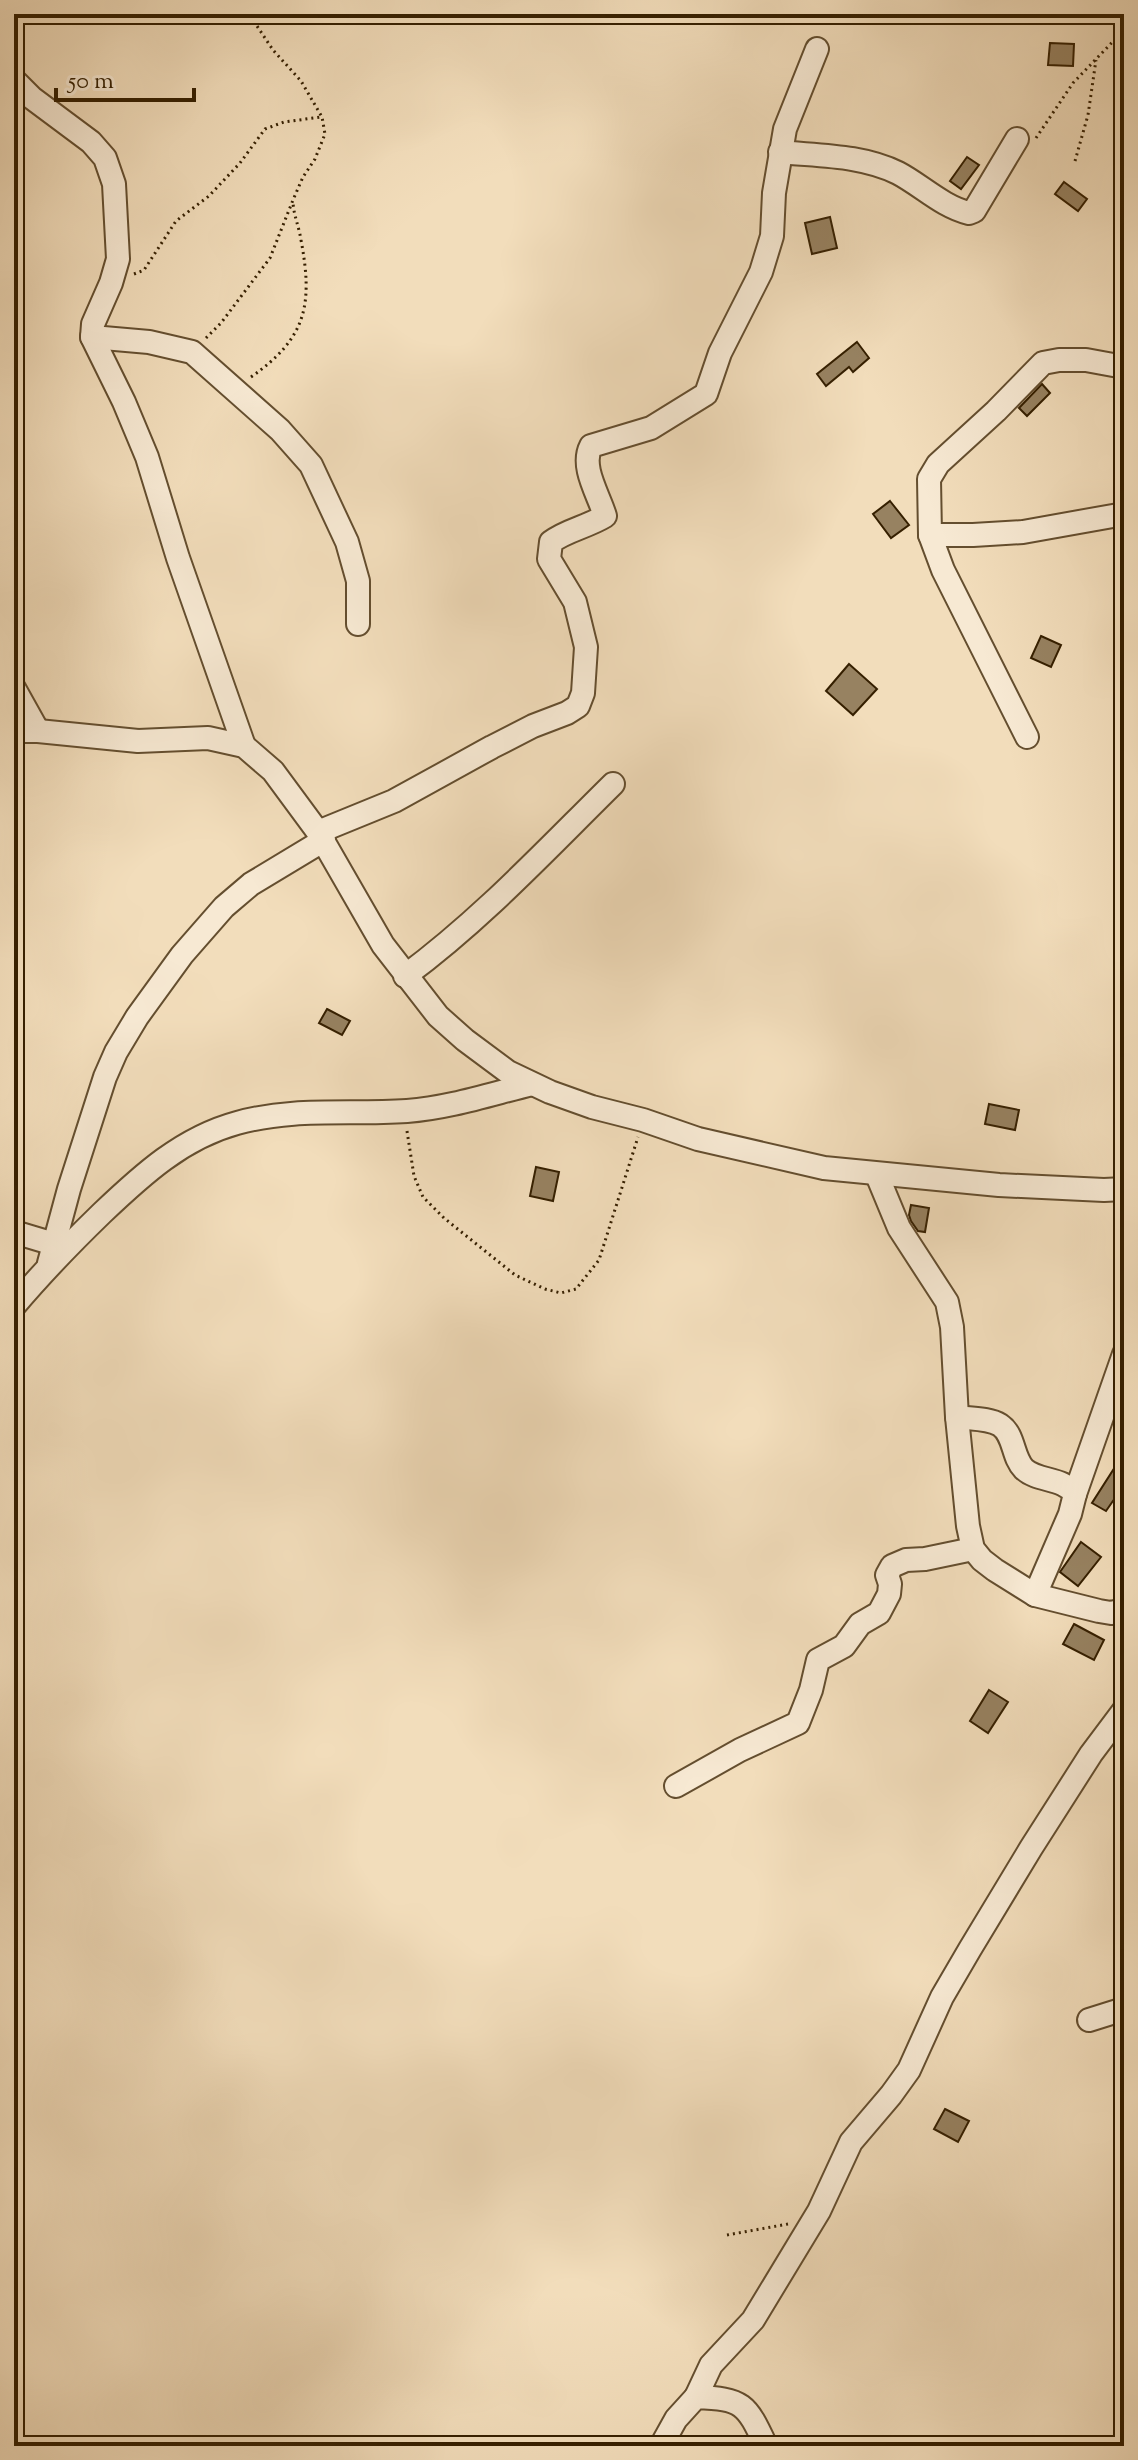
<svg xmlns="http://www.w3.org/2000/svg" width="1138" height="2460" font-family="'Sorts Mill Goudy',serif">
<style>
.building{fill:#978261;stroke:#351f00;stroke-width:2}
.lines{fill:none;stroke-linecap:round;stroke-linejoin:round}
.minor-casing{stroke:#644e2f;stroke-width:26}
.path{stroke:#351f00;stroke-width:3;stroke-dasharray:2 4;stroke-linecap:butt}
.minor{stroke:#f7e9d3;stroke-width:22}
</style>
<rect width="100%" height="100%" fill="#f2ddbb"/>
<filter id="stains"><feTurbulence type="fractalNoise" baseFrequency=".0025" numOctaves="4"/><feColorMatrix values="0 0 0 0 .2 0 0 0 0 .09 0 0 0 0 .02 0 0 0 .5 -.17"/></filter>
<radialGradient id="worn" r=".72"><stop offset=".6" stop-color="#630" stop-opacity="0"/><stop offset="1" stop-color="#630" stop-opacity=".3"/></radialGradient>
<!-- building -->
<g class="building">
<path d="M1050,43L1074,44L1073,66L1048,65Z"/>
<path d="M967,157L979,165L961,189L950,181Z"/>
<path d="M1064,182L1087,199L1078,211L1055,194Z"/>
<path d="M830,217L837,248L812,254L805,223Z"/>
<path d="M857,342L869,358L853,372L849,367L826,386L817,374Z"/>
<path d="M1042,384L1050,393L1027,416L1019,408Z"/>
<path d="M890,501L909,525L891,538L873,514Z"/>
<path d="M1041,636L1061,645L1051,667L1031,658Z"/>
<path d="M849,664L877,689L853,715L826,691Z"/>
<path d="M327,1009L350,1021L342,1035L319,1023Z"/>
<path d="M989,1104L1019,1110L1015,1130L985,1124Z"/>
<path d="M536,1167L559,1172L553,1201L530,1196Z"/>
<path d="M911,1205L929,1208L925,1232L918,1231L911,1221L909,1215Z"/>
<path d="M1124,1453V1485L1106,1511L1092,1503Z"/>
<path d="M1081,1542L1101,1557L1078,1586L1060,1572Z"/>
<path d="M1074,1624L1104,1640L1094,1660L1063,1644Z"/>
<path d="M989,1690L1008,1702L988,1733L970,1721Z"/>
<path d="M945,2109L969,2121L958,2142L934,2129Z"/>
</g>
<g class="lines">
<defs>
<g id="minor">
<path d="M14,80L32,98L91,142L105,158L114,184L118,259L111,283L93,324L92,337L124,402L147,457L178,558L244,746"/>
<path d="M780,152C819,156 862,155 898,173C921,185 943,207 969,213L974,211L1017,139"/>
<path d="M92,337L149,342L192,352L280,430L311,465L347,542L358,581V624"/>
<path d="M930,535H973L1023,532L1124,514"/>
<path d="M14,688L38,731"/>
<path d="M14,731H38L138,741L208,738L244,746L273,771L318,832L383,945L438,1016L465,1040L508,1072L550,1092L592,1107L643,1120L698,1139L824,1168L999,1185L1104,1190L1124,1189"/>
<path d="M1027,737L943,570L930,535L929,479L938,464L996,411L1043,363L1059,360H1086L1124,367"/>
<path d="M318,832L394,801L492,747L533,726L567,713L578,706L583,693L586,647L575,602L549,559L551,542C567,530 587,527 605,516C599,495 580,467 591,446L651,428L706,394L720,353L761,272L772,236L774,193L785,129L817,49"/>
<path d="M405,976C482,919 546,850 613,784"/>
<path d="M877,1175L899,1228L947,1302L952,1327L957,1417L968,1526L973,1549L982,1560L995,1570L1035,1595L1099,1611L1111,1613L1124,1610"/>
<path d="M14,1232L54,1244"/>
<path d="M49,1263L69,1189L105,1077L116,1052L137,1017L182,955L224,907L251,884L324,840"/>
<path d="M14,1306C42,1273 71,1243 102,1213C142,1175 182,1138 237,1123C294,1107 349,1115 407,1111C449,1108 491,1094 532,1084"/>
<path d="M957,1417C970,1419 989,1418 1000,1425C1015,1435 1012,1457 1024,1469C1038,1482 1063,1477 1075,1494L1070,1514L1035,1595"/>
<path d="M1075,1494L1124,1354"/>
<path d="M676,1786L740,1750L798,1723L811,1690L818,1660L844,1646L860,1624L879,1613L889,1594L890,1584L887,1575L892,1566L906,1560L925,1559L973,1549"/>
<path d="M1089,2020L1124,2009"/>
<path d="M696,2397L711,2365L753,2320L819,2211L851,2142L891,2095L909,2070L942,1997L970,1949L1031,1848L1091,1754L1124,1710"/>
<path d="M661,2446L676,2419L696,2397C743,2399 746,2403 766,2446"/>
</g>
</defs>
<!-- minor casing -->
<use href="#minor" class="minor-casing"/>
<!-- path -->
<g class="path">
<path d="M1036,138L1073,83L1124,30"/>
<path d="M1075,161L1088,115L1096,60"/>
<path d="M134,274L144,270L176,221L209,196L240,163L265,129L284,122L321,117"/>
<path d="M206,338L221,323L270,258L293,200L303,177L315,159L325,134L322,117L301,81L273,50L249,14"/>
<path d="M251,377C307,338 313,304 301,240C299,227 294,216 293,203"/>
<path d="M407,1131L414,1176L423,1197L444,1218L515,1275L545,1289L561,1293L576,1289L599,1260L638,1137"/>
<path d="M727,2235L788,2224"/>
</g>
<!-- minor -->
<use href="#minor" class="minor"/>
</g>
<!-- margin -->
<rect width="1138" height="2460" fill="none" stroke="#f2ddbb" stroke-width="48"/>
<rect x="16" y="16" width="1106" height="2428" fill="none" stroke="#351f00" stroke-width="4"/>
<rect x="24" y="24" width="1090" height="2412" fill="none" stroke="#351f00" stroke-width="2"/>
<!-- scale -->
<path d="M56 88v12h138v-12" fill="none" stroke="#351f00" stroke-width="4"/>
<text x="68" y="88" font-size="24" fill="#351f00" stroke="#f7e9d3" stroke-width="6" paint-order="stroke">50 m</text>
<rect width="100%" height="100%" filter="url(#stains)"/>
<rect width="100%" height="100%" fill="url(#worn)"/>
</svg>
